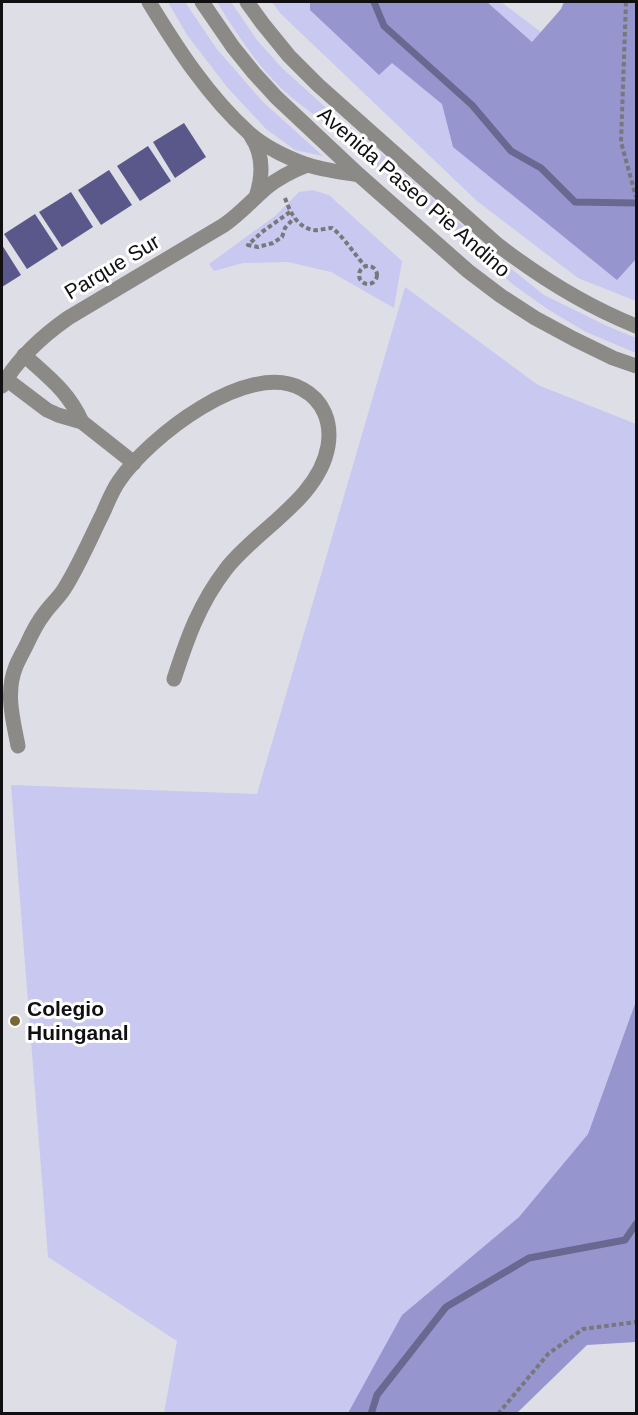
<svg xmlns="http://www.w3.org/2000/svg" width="638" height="1415" font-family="Arial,sans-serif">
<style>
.green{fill:#c9c8f0}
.forest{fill:#9795ce}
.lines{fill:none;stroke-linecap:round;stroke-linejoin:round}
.stream{stroke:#696890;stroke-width:7}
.building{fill:#5a578b}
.path{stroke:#77777c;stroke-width:4;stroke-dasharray:4.5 3;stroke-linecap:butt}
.minor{stroke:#8b8a87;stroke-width:15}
.poi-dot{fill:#7b6736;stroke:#fff;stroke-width:2}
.labels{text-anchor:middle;stroke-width:6;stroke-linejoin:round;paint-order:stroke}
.street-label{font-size:21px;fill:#101013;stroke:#fff}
.poi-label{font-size:21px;font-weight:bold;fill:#101013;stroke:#fff;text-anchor:start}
</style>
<rect width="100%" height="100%" fill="#dedee6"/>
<!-- green -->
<g class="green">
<path d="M168,2H185L216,48L263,102L323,156L295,150L266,129L227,87L187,35Z"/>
<path d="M217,2H231L257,40L282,68L334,115L326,124C315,115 303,107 292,98C261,72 238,36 217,2Z"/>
<path d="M272,2H501L557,44L636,2V301L578,278L477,201L280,13Z"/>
<path d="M346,124L413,181L499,259L544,295L607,326L636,338V353L586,332L549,310L515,286L336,131Z"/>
<path d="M313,190L329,195L402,261L394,308L331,272L288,262L243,263L214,271L209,264L275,216L299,192Z"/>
<path d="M405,287L538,385L636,424V1001L588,1134L519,1217L402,1315L348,1413H164L177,1341L48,1257L11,785L257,794Z"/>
</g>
<!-- forest -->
<g class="forest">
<path d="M310,2H487L532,42L561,9L564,2H636V259L617,280L453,147L442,104L392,63L379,75L310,10Z"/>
<path d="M636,1001V1342L587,1345L517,1413H348L402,1315L519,1217L588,1134Z"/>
</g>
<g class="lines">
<!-- stream -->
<g class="stream">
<path d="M374,2L384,26L472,105L511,151L541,168L575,202L636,203"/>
<path d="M371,1414L377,1395L446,1307L529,1258L625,1240L636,1224"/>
</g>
</g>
<!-- building -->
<g class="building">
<path d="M184,123L206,157L175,178L153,142Z"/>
<path d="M148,146L171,181L140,201L117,166Z"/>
<path d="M109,170L132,205L101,225L78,190Z"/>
<path d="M71,192L93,227L62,247L39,212Z"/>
<path d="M35,214L58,249L27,269L4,234Z"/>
<path d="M2,245L21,275L2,287Z"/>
</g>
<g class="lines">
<!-- path -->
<g class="path">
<path d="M626,2L621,142L636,197"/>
<path d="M285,198C290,212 297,227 313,230C318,231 326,228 332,228C345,238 354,254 365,266"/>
<path d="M290,212L262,232L248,245L258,247L273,243L282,237L285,228L294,218"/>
<circle cx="368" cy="275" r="9"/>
<path d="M498,1414L548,1354L583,1329L636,1322"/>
</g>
<!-- minor -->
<g class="minor">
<path d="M149,2C177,48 208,96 249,133C265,147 286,157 305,164C322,170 341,172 359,175"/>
<path d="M202,2L233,47L254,73L276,97L359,175L468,271L501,296L535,318L574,339L613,358L636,366"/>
<path d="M247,2L263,24L289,56L318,85L498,245C541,278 586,306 636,326"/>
<path d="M251,136C264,155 263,176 256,197"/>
<path d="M24,355C48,377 68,391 82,422"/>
<path d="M6,379L47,410L58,415L82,422L134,463"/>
<path d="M2,386C18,358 41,337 68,318L224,225C240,214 251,201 266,188C278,178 292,171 307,165"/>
<path d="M18,746C13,719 5,693 16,666C19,659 23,652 26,646C31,635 36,624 44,614C51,604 60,597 66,586C80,563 91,537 103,513C108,502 112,491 119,481C148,438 248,359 302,389C323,400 332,422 328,446C319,499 257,529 226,569C199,604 187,639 174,679"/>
</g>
</g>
<!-- markers -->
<circle class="poi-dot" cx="15" cy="1021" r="6"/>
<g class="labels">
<!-- street labels -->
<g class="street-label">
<text transform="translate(414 192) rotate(41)" y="7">Avenida Paseo Pie Andino</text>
<text transform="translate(112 267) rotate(-31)" y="7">Parque Sur</text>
</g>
<!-- poi labels -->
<g class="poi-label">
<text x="27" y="1016">Colegio<tspan x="27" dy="24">Huinganal</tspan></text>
</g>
</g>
<!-- border -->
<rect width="638" height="1415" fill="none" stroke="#101013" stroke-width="6"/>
</svg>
